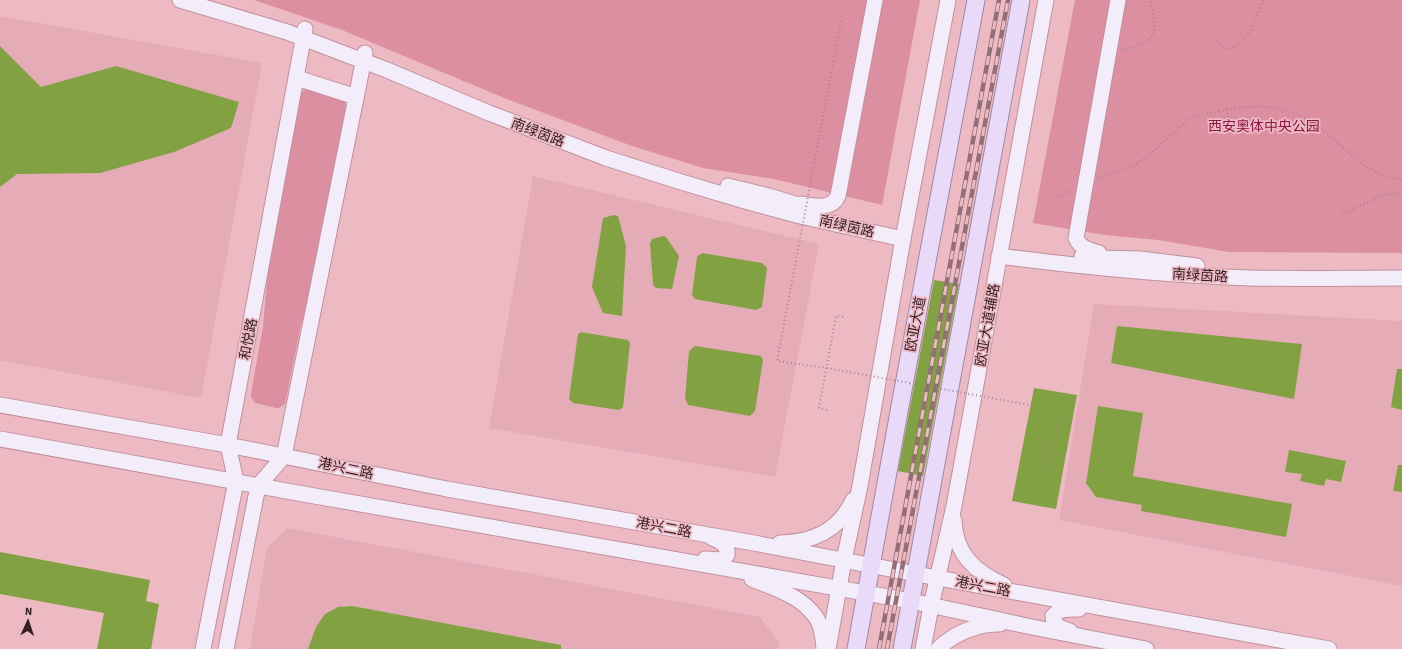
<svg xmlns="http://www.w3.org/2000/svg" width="1402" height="649" font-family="'Source Sans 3','Noto Sans SC',sans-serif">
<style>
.built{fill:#e5abb7}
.green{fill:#dc8fa1}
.building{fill:#82a143}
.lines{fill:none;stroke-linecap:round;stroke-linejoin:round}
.secondary-casing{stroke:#c1909a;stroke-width:17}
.primary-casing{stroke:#9e89aa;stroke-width:19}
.path{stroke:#aa828a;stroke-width:2;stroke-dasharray:1 3;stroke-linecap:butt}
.secondary{stroke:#f3edfb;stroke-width:15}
.primary{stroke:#e8daf8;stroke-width:17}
.rail-casing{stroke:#926e75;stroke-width:4.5}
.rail{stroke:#edbac4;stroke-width:3;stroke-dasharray:9;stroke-linecap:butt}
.path-bridge{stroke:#aa828a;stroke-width:2;stroke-dasharray:1 3;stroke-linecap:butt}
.labels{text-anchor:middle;stroke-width:3.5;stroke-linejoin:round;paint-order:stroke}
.park-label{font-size:14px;fill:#8d1443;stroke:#edbac4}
.street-label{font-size:14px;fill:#321f23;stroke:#edbac4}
</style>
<rect width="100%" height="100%" fill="#edbac4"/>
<!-- built -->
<g class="built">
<path d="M0,16L262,63L201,398L0,360Z"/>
<path d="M533,176L819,244L775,477L489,428Z"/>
<path d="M1094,304L1402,321V586L1059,520Z"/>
<path d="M287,528L760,617L779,642L778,649H250L267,548Z"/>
</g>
<!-- green -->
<g class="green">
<path d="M254,0H920L882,205L774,179L703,168L632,146L504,98L342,30Z"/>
<path d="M1075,0H1402V253L1229,252L1158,240L1104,235L1033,223Z"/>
<path d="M309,88L345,101L346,109L313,284L301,325L285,404L279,408H276L255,403L251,397V393L263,327L268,271L301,94L303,91Z"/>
</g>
<!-- building -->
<g class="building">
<path d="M0,46L41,87L116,66L239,102L231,128L174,152L100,173L17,174L0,187Z"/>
<path d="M614,215L618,216L626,246L622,316L603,313L592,287L603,218Z"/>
<path d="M663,236L666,237L679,256L672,289L656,288L653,285L650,244L652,239Z"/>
<path d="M702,253L762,263L767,268L762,307L756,310L695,299L692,295L697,257Z"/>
<path d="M934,280L959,284L923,476L898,471Z"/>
<path d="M1117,326L1302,344L1294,399L1111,363Z"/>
<path d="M581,332L628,340L630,343L623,407L619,410L573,403L569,399L578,334Z"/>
<path d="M695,346L761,356L763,360L755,411L750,416L688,405L685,398L689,351Z"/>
<path d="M1397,369H1402V410L1391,407Z"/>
<path d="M1034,388L1077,395L1056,509L1012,501Z"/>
<path d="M1098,406L1143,413L1133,476L1292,504L1286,537L1141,511L1142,505L1096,497L1086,483Z"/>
<path d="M1289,450L1346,461L1341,482L1326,479L1324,486L1300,481L1302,474L1285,472Z"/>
<path d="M1398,465H1402V492L1393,491Z"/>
<path d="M0,552L150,580L146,601L159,604L151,649H97L104,613L0,594Z"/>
<path d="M352,606L561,645V649H308L316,627L325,614L338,607Z"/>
</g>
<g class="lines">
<defs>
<g id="secondary">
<path d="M180,0L287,32L387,70L489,113L606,158L678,181L745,201L800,216L903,239"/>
<path d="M297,78L356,97"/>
<path d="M728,186L769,196L811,209"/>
<path d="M801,204C814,206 832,210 838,196L875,0"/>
<path d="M1099,253C1089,250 1080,248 1076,238L1118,0"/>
<path d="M999,256C1083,267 1166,275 1250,278C1301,279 1351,278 1402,278"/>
<path d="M1082,256L1100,258L1140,259L1197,266"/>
<path d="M0,405L228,445L447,489L754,543L916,574L1329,649"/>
<path d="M0,439L309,495L911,601L1032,627L1146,649"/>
<path d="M954,520C955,554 975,572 1004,585"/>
<path d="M780,543C813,542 839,531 853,500"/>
<path d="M705,559L721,560L727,555C729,545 720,541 712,538"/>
<path d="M752,579C774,588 801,596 815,616C822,625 823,638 824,649"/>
<path d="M1070,631C1062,629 1053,626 1053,616C1059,608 1070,609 1079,609"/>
<path d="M203,649L236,481L228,445L305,29"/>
<path d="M226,649L258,486L284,456L365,53"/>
<path d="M828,649L844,560L860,486L903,239L948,0"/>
<path d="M923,649L931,606L954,506L1046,0"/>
<path d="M938,649C953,634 978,623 1000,624"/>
</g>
<g id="primary">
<path d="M856,649L900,406L976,0"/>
<path d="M902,649L1021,0"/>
</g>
</defs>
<!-- secondary casing -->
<use href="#secondary" class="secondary-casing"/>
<!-- primary casing -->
<use href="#primary" class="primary-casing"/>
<!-- path -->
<g class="path">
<path d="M1217,41L1222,47L1229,49C1250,40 1256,20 1263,0"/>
<path d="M1122,50C1158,43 1158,32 1150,0"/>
<path d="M1226,109L1235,133"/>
<path d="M1099,178L1136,164L1146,158L1189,119C1198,115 1206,114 1216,112C1257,103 1289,103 1323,130C1349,151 1367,175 1402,180"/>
<path d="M1058,196L1072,190"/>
<path d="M1342,214L1383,195L1402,193"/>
<path d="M827,410L819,408L836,316L844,317"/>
<path d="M1043,454L1052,455"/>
<path d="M1041,467L1045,442"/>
<path d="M1044,502L1062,405"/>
</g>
<!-- secondary -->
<use href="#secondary" class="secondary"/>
<!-- primary -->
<use href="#primary" class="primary"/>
<defs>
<g id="rail">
<path d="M879,649L999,0"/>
<path d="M887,649L1008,0"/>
</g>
</defs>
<!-- rail casing -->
<use href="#rail" class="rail-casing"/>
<!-- rail -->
<use href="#rail" class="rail"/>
<!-- path-bridge -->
<path class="path-bridge" d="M841,21L777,361L827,368L1052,409"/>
</g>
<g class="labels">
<!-- park labels -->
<g class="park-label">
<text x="1264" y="131">西安奥体中央公园</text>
</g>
<!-- street labels -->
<g class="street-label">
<text transform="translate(538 132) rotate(21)" y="5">南绿茵路</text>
<text transform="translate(847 226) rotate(13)" y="5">南绿茵路</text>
<text transform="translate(1200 275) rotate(3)" y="5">南绿茵路</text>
<text transform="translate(915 324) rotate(-79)" y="5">欧亚大道</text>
<text transform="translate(987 325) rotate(-80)" y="5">欧亚大道辅路</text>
<text transform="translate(248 339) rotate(-79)" y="5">和悦路</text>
<text transform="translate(346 468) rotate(12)" y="5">港兴二路</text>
<text transform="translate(664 527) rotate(11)" y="5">港兴二路</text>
<text transform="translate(983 586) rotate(11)" y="5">港兴二路</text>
</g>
</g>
<!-- north arrow -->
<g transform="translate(28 621) rotate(3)" stroke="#edbac4" stroke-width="3" paint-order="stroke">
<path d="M0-3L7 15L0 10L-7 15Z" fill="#321f23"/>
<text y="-6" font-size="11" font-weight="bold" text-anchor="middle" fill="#321f23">N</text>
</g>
</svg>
